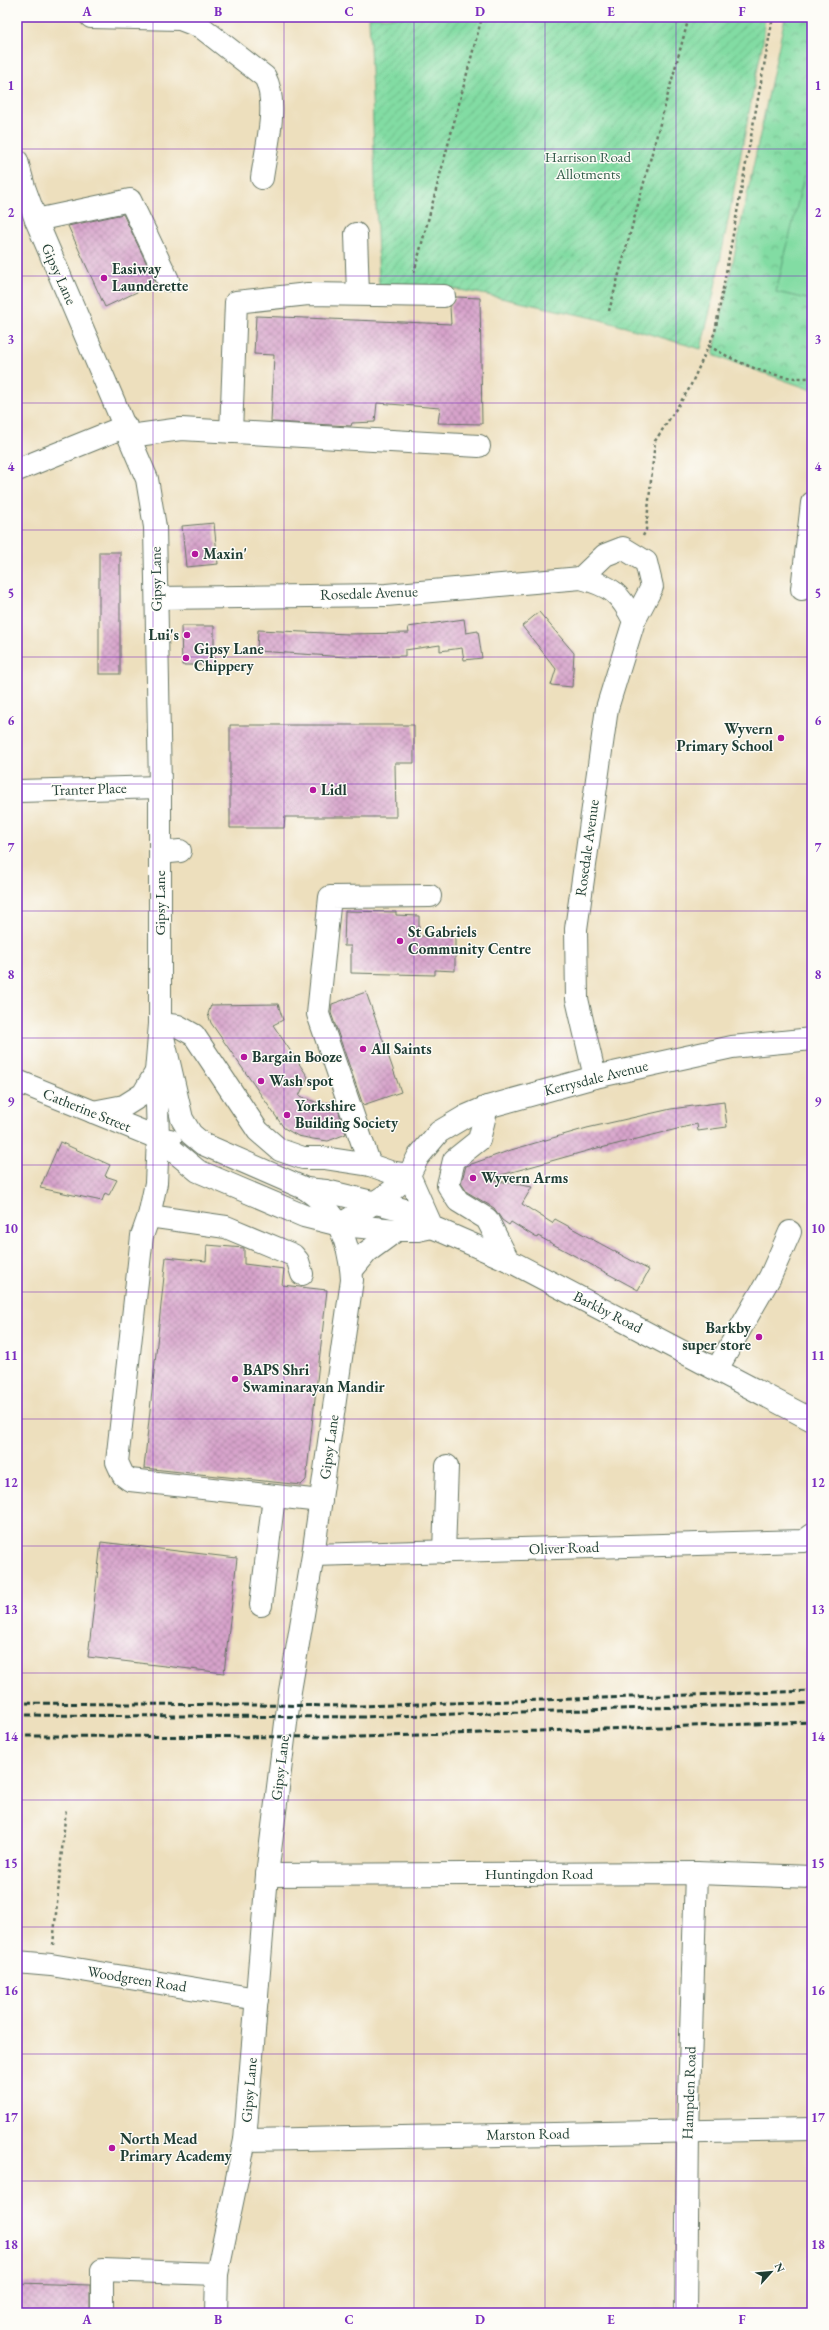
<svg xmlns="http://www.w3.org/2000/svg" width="829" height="2330" font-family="'EB Garamond',serif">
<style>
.park{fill:url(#park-crowns);stroke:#508c6c}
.garden{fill:url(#garden-furrows);stroke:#508c6c}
.pitch{fill:#82dca3;stroke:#508c6c}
.building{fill:url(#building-cross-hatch)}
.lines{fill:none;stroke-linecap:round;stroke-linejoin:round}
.minor-casing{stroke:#677664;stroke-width:24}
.path{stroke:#677664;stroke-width:2.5;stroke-dasharray:3 3;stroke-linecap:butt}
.minor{stroke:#fff;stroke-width:22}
.rail{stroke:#1f3d34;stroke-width:3;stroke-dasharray:6 3;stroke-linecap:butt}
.grid{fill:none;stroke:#7b2cbf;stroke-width:1;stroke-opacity:0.55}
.poi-dot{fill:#b5179e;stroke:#fdfcf7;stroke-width:1.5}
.labels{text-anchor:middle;stroke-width:3;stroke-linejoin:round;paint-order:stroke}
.park-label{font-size:15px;fill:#335d4a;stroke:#fdfcf7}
.poi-label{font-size:15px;font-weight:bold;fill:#1f3d34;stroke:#fdfcf7;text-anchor:start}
.street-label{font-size:15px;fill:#1f3d34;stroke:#fdfcf7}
.neatline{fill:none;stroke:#7b2cbf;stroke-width:1.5}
.grid-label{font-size:13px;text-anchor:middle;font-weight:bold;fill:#7b2cbf}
</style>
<defs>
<pattern id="park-crowns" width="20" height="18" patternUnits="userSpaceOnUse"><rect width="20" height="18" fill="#82dca3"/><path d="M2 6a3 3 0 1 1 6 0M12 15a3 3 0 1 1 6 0" fill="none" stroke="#6ab486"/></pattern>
<pattern id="garden-furrows" width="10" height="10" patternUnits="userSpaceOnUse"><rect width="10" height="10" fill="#82dca3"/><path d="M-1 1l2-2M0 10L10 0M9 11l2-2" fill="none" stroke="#6ab486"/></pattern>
<pattern id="building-cross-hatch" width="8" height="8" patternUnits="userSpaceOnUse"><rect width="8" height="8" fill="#d7a3cb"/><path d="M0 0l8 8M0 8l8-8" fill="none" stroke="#ae86a6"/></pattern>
</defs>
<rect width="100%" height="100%" fill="#fdfcf7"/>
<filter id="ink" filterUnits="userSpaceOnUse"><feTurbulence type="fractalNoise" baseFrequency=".025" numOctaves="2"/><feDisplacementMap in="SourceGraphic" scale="8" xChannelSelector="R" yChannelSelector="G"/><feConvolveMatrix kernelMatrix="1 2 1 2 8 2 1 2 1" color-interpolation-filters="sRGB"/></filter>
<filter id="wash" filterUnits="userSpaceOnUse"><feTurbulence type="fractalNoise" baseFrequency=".012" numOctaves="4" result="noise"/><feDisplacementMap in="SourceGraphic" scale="16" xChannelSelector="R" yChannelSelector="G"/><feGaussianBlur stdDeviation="0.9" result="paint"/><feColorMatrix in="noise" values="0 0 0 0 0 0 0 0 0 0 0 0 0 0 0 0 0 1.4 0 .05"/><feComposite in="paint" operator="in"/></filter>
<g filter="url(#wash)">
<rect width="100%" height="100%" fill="#eddfbd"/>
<!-- park -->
<path class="park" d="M785,17H812V390L713,355Z"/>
<!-- garden -->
<path class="garden" d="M369,17H765L763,41L712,302L701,349L594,318L482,294L443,287L379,285Z"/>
<!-- pitch -->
<path class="pitch" d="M812,144V300L776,292Z"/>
<g id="blocks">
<!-- building -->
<g class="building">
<path d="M123,214L156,283L105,307L68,226Z"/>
<path d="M456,297L480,298L482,424L438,423L440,408L377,403L375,422L352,423L351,426L271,422L274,355L254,354L256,316L451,324L450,307Z"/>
<path d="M214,523L218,564L186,567L182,526Z"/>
<rect x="99" y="552" width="21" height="122"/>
<path d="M539,612L574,653L572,687L551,685L556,669L522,626Z"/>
<path d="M464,619L466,633L478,631L482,658L464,660L462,648L440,651V645L405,650V656L346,657L257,651L258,630L348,634L409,633L408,627Z"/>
<path d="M181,626H214V665H182Z"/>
<path d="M230,725H414V763H395L396,817H285L284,828H230Z"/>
<path d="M345,911L396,912V915L419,916V936H455V971L435,970V975L351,973V946H344Z"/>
<path d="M366,992L401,1092L363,1105L331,1013L332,1004Z"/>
<path d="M278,1004L283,1020L273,1025L308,1077L299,1096L318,1103H336L346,1134L328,1141L313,1139L298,1136L284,1128L211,1023L208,1014L211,1005Z"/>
<path d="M724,1102L727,1127L698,1131L697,1124L601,1148V1147L487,1179L532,1187L522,1204L552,1223L555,1219L649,1270L638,1290L538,1236L537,1238L511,1222L509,1225L502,1220L494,1208L467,1192L461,1183L466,1166L511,1150L587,1128L671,1109Z"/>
<path d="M60,1142L110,1165L105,1176L117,1180L109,1195L105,1193L102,1201L40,1188Z"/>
<path d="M207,1245L244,1248V1264L284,1269L282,1285L327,1290L306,1480L301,1485L144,1468L166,1257L206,1261Z"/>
<path d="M101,1542L237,1558L224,1673L88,1657Z"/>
<path d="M17,2283L90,2285V2313H17Z"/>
</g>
</g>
</g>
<g filter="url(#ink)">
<use href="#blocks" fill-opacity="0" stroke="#677664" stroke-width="1"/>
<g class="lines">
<defs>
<g id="minor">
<path d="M91,17L180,19L201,27L265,77C279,104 266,148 262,178"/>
<path d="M17,161L24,187L36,220L147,479L155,527L160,787V1024L156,1072L158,1138L156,1183L149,1216L142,1236L117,1462L123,1475L130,1480L321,1501"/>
<path d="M36,220L130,200L168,280"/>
<path d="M356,234L358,294"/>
<path d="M231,432L236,302L308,294L444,296"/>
<path d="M130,436L181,429L479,446"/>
<path d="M17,470L126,426"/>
<path d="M581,578L605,555L623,548L646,562L652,587L634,621"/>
<path d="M802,589L812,503"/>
<path d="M157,598L386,595L581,578C611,586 620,593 634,621L607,708L576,929L577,999L595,1077"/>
<path d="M19,791L160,787"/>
<path d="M160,853L180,851"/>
<path d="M17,1081L158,1138L170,1140"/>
<path d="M487,1107L479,1140L454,1160L448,1185L458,1201L487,1219L508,1260"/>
<path d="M93,1112L124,1106L143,1094L156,1072"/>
<path d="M158,1138L198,1171L304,1216L340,1225L397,1230H418L432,1227"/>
<path d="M370,1165L318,1014L330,897L430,896"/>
<path d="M409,1175L432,1227"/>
<path d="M306,1189L326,1191L405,1210L432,1227L508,1260L812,1420"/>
<path d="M149,1216L226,1227L293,1255L298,1261L302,1274"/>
<path d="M340,1225L389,1193L403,1181L409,1175L418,1157L439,1132L466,1116L487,1107L595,1077L732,1047L812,1039"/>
<path d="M352,1270L367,1252L397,1230"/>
<path d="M717,1369L770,1277L790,1232"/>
<path d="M444,1552L447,1466"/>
<path d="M313,1555L804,1541L812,1535"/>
<path d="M261,1605L274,1496"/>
<path d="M267,1875L696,1873L812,1877"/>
<path d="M17,1962L51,1965L257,1999"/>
<path d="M245,2140L812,2129"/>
<path d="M102,2313V2270L217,2274"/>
<path d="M216,2313L217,2274L245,2140L267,1875L290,1691L313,1555L352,1280C350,1243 338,1211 306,1189L203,1144L191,1134L182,1119L160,1024L178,1026L194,1035L258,1131L280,1150L303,1158H324L370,1165L390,1172L409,1175"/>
<path d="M686,2313L688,2131L696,1873"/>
</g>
</defs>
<!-- minor casing -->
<use href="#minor" class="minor-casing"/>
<!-- path -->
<g class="path">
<path d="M414,273L482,17"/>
<path d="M609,311L689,17"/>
<path d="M709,346C736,362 780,383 812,377"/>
<path d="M643,536L646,530L655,441L689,389L715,332L773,17"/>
<path d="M53,1945L66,1808"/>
</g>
<!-- minor -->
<use href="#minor" class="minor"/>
<!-- rail -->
<g class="rail">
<path d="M17,1703L361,1706L812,1691"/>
<path d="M17,1715L361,1717L812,1703"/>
<path d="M17,1736L359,1737L812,1722"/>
</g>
</g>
</g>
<!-- grid -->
<path class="grid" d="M153,17V2313M284,17V2313M414,17V2313M545,17V2313M676,17V2313M17,149H812M17,276H812M17,403H812M17,530H812M17,657H812M17,784H812M17,911H812M17,1038H812M17,1165H812M17,1292H812M17,1419H812M17,1546H812M17,1673H812M17,1800H812M17,1927H812M17,2054H812M17,2181H812"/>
<!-- markers -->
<g class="poi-dot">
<circle cx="104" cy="278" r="4"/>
<circle cx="195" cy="554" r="4"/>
<circle cx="187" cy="635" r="4"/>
<circle cx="186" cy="658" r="4"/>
<circle cx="781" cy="738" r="4"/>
<circle cx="313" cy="790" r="4"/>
<circle cx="400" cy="941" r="4"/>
<circle cx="363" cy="1049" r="4"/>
<circle cx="244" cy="1057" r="4"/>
<circle cx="261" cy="1081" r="4"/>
<circle cx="287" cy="1115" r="4"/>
<circle cx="473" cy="1178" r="4"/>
<circle cx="759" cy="1337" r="4"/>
<circle cx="235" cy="1379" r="4"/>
<circle cx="112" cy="2148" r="4"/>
</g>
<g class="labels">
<!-- park labels -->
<g class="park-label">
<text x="588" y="162">Harrison Road<tspan x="588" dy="17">Allotments</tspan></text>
</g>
<!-- poi labels -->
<g class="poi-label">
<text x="112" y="274">Easiway<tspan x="112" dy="17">Launderette</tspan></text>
<text x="203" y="559">Maxin'</text>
<text x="179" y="640" text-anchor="end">Lui's</text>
<text x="194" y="654">Gipsy Lane<tspan x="194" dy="17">Chippery</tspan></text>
<text x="773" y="734" text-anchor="end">Wyvern<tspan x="773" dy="17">Primary School</tspan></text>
<text x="321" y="795">Lidl</text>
<text x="408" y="937">St Gabriels<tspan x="408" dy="17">Community Centre</tspan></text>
<text x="371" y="1054">All Saints</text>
<text x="252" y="1062">Bargain Booze</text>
<text x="269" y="1086">Wash spot</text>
<text x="295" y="1111">Yorkshire<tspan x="295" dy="17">Building Society</tspan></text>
<text x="481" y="1183">Wyvern Arms</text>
<text x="751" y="1333" text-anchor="end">Barkby<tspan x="751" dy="17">super store</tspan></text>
<text x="243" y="1375">BAPS Shri<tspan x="243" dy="17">Swaminarayan Mandir</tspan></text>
<text x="120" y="2144">North Mead<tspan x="120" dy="17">Primary Academy</tspan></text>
</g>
<!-- street labels -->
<g class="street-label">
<text transform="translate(59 274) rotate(66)" y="5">Gipsy Lane</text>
<text transform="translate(156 579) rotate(-91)" y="5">Gipsy Lane</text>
<text transform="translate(369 593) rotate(-2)" y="5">Rosedale Avenue</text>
<text transform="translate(89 789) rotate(-2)" y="5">Tranter Place</text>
<text transform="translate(587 848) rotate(-82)" y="5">Rosedale Avenue</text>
<text transform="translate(160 903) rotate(-90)" y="5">Gipsy Lane</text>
<text transform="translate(596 1078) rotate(-14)" y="5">Kerrysdale Avenue</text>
<text transform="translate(87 1110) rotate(22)" y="5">Catherine Street</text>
<text transform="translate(608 1312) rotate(27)" y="5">Barkby Road</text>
<text transform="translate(329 1447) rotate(-82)" y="5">Gipsy Lane</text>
<text transform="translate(564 1548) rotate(-2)" y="5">Oliver Road</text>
<text transform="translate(280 1768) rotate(-83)" y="5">Gipsy Lane</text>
<text x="539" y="1879">Huntingdon Road</text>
<text transform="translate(137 1979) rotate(9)" y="5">Woodgreen Road</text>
<text transform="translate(249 2090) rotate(-85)" y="5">Gipsy Lane</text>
<text transform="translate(689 2093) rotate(-88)" y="5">Hampden Road</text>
<text transform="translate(528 2134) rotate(-1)" y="5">Marston Road</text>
</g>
</g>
<!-- margin -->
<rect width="829" height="2330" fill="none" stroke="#fdfcf7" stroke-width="44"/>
<!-- north arrow -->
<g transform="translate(771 2272) rotate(63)" stroke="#fdfcf7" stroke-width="3" paint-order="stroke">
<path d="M0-3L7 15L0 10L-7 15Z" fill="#1f3d34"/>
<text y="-6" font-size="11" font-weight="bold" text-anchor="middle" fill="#1f3d34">N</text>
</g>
<rect x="22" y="22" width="785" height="2286" class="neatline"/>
<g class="grid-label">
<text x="87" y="16">A</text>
<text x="218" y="16">B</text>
<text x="349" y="16">C</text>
<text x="480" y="16">D</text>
<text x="611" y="16">E</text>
<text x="742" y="16">F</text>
<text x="11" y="90">1</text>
<text x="818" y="90">1</text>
<text x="11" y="217">2</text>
<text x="818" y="217">2</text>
<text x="11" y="344">3</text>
<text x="818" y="344">3</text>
<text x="11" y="471">4</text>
<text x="818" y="471">4</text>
<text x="11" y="598">5</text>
<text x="818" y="598">5</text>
<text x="11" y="725">6</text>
<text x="818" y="725">6</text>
<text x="11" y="852">7</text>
<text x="818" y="852">7</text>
<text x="11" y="979">8</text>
<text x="818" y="979">8</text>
<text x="11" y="1106">9</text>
<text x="818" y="1106">9</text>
<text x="11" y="1233">10</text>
<text x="818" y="1233">10</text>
<text x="11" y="1360">11</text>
<text x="818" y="1360">11</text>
<text x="11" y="1487">12</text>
<text x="818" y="1487">12</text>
<text x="11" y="1614">13</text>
<text x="818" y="1614">13</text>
<text x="11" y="1741">14</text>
<text x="818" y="1741">14</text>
<text x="11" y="1868">15</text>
<text x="818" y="1868">15</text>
<text x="11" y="1995">16</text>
<text x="818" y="1995">16</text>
<text x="11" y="2122">17</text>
<text x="818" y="2122">17</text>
<text x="11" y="2249">18</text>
<text x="818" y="2249">18</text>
<text x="87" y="2324">A</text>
<text x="218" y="2324">B</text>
<text x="349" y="2324">C</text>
<text x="480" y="2324">D</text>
<text x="611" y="2324">E</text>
<text x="742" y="2324">F</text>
</g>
</svg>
